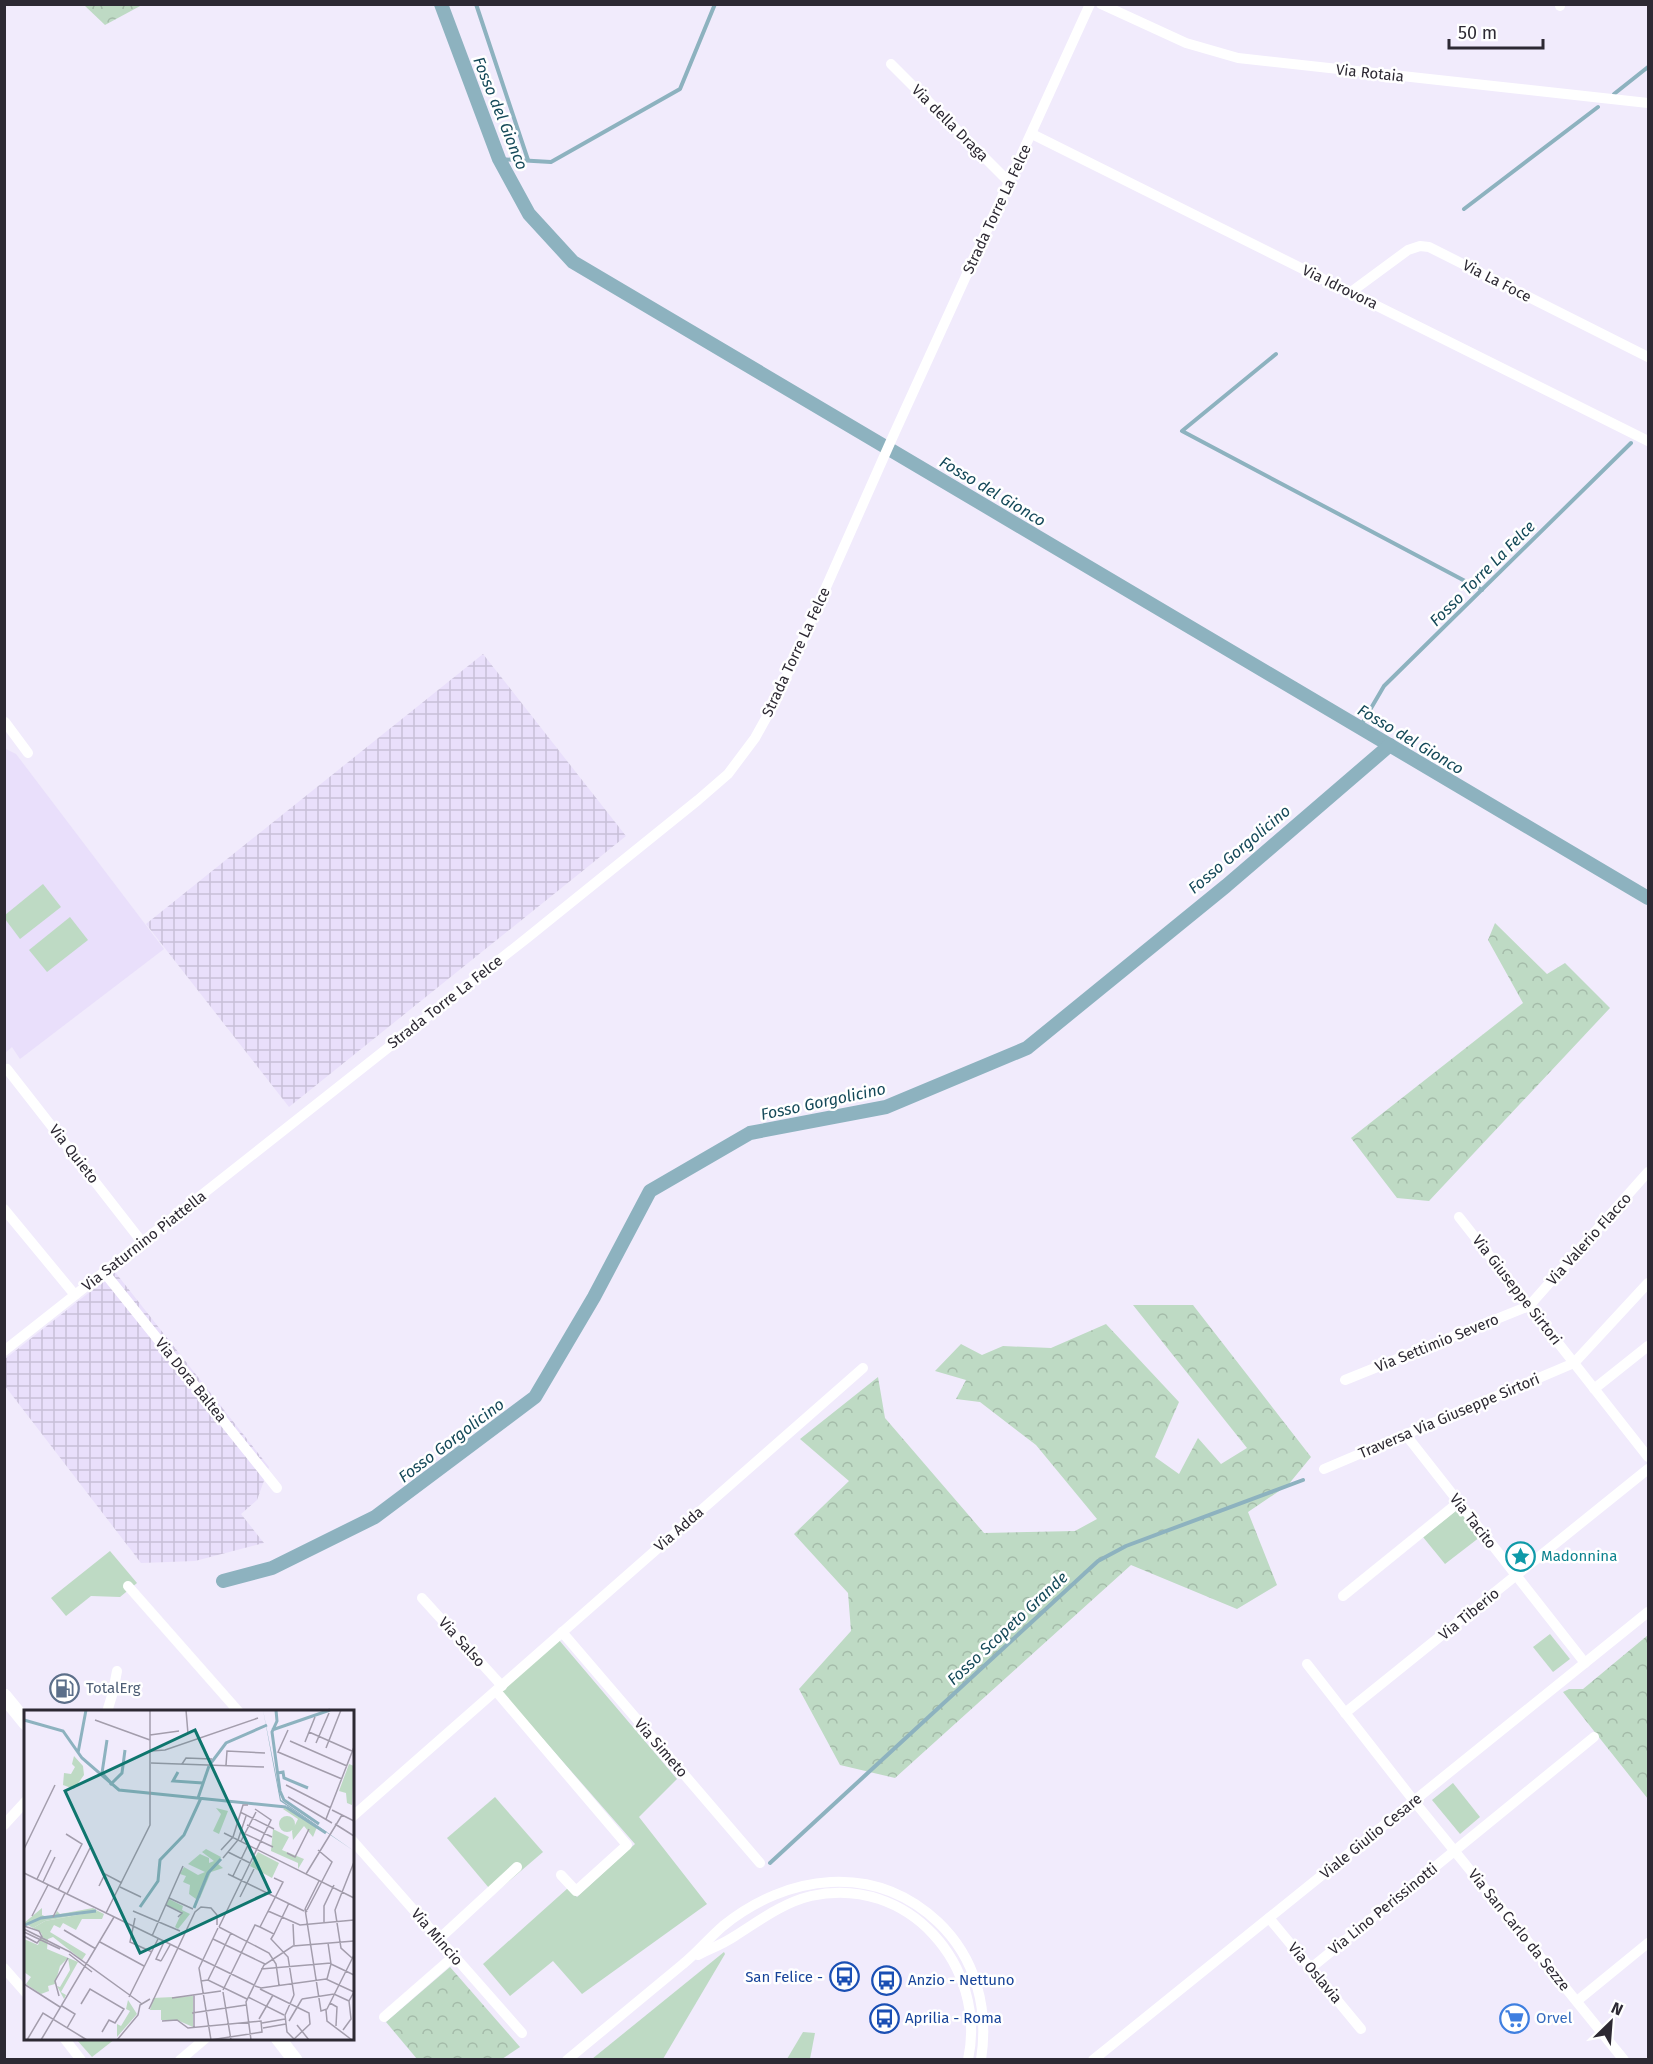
<svg xmlns="http://www.w3.org/2000/svg" width="1653" height="2064" font-family="'Fira Sans',sans-serif">
<style>
.built{fill:#e9dffb}
.industrial{fill:url(#industrial-grid)}
.grass{fill:#bedac4}
.forest{fill:url(#forest-crowns)}
.lines{fill:none;stroke-linecap:round;stroke-linejoin:round}
.stream{stroke:#8db2bf;stroke-width:4}
.canal{stroke:#8db2bf;stroke-width:14}
.minor{stroke:#fff;stroke-width:10}
.secondary{stroke:#fff;stroke-width:15}
.labels{text-anchor:middle;stroke-width:5;stroke-linejoin:round;paint-order:stroke}
.street-label{font-size:15px;fill:#2d2933;stroke:#fff}
.culture-label{font-size:15px;fill:#0d838f;stroke:#fff;text-anchor:start}
.service-label{font-size:15px;fill:#4e5e75;stroke:#fff;text-anchor:start}
.transit-label{font-size:15px;fill:#164399;stroke:#fff;text-anchor:start}
.shop-label{font-size:15px;fill:#366cbe;stroke:#fff;text-anchor:start}
.water-label{font-size:16px;font-style:italic;fill:#154959;stroke:#fff}
.inset-river{fill:none;stroke:#8db2bf;stroke-width:3}
.inset-road{fill:none;stroke:#a39dac;stroke-width:1.5}
.view{fill:#0f766e;fill-opacity:0.15;stroke:#0f766e;stroke-width:3}
.inset-edge{fill:none;stroke:#2d2933;stroke-width:3}
</style>
<defs>
<pattern id="industrial-grid" width="8" height="8" patternUnits="userSpaceOnUse" patternTransform="scale(1.5)"><rect width="8" height="8" fill="#e9dffb"/><path d="M0 4h8M4 0v8" fill="none" stroke="#c8bfd8"/></pattern>
<pattern id="forest-crowns" width="20" height="18" patternUnits="userSpaceOnUse" patternTransform="scale(1.5)"><rect width="20" height="18" fill="#bedac4"/><path d="M2 6a3 3 0 1 1 6 0M12 15a3 3 0 1 1 6 0" fill="none" stroke="#a4bba9"/></pattern>
</defs>
<rect width="100%" height="100%" fill="#f1ebfc"/>
<!-- built -->
<path class="built" d="M4,748L16,754L164,949L20,1059L12,1047L5,1053Z"/>
<!-- industrial -->
<g class="industrial">
<path d="M483,654L626,836L289,1107L146,924Z"/>
<path d="M115,1272L269,1467L257,1500L241,1514L264,1543L195,1561L141,1563L5,1386V1359Z"/>
</g>
<!-- grass -->
<g class="grass">
<path d="M43,884L61,907L20,939L5,919V915Z"/>
<path d="M70,917L88,940L47,972L29,950Z"/>
<path d="M1458,1509L1480,1537L1445,1564L1423,1537Z"/>
<path d="M110,1551L137,1583L120,1597L91,1596L66,1616L51,1598Z"/>
<path d="M1550,1634L1570,1659L1553,1672L1533,1647Z"/>
<path d="M559,1640L677,1779L639,1817L707,1904L582,1994L553,1961L510,1996L483,1964L568,1888L577,1897L635,1844L501,1691Z"/>
<path d="M1453,1783L1480,1817L1460,1834L1432,1800Z"/>
<path d="M495,1797L543,1852L494,1894L447,1838Z"/>
<path d="M724,1952L725,1954L663,2059H592Z"/>
<path d="M803,2032L815,2033L810,2059H787Z"/>
<path d="M76,2039H115L92,2057Z"/>
</g>
<!-- forest -->
<g class="forest">
<path d="M84,5H142L105,25Z"/>
<path d="M1495,923L1547,974L1565,963L1610,1008L1429,1201L1397,1198L1351,1138L1523,1003L1488,940Z"/>
<path d="M1133,1305H1193L1311,1457L1288,1485L1248,1512L1277,1585L1237,1609L1131,1565L895,1778L840,1765L799,1689L851,1631L848,1593L794,1534L849,1481L800,1439L878,1377L885,1418L984,1533L1075,1531L1097,1519L1036,1445L980,1402L956,1399L966,1380L935,1371L961,1344L982,1355L1003,1346L1051,1348L1106,1324L1179,1402L1155,1457L1179,1474L1198,1438L1221,1464L1247,1448Z"/>
<path d="M1648,1635V1799L1563,1692L1569,1689H1583Z"/>
<path d="M450,1967L520,2047L502,2059H417L386,2022Z"/>
</g>
<g class="lines">
<!-- stream -->
<g class="stream">
<path d="M476,4L528,160"/>
<path d="M1614,94L1648,67"/>
<path d="M499,159L551,162L680,89L715,4"/>
<path d="M1464,209L1598,107"/>
<path d="M1276,354L1182,431L1482,590"/>
<path d="M1360,727L1384,686L1631,443"/>
<path d="M770,1863L1098,1561L1126,1546L1303,1480"/>
</g>
<!-- canal -->
<g class="canal">
<path d="M441,4L499,159L529,214L573,262L1648,898"/>
<path d="M223,1581L272,1568L375,1517L535,1397L594,1297L650,1191L750,1133L886,1107L1027,1048L1226,886L1390,745"/>
</g>
<!-- minor -->
<g class="minor">
<path d="M1101,4L1186,43L1238,58L1648,103"/>
<path d="M1560,6V4"/>
<path d="M891,64L1009,182"/>
<path d="M1032,134L1648,441"/>
<path d="M1351,292L1408,250L1420,246L1429,247L1648,357"/>
<path d="M5,722L28,753"/>
<path d="M4,1071L7,1069L142,1242"/>
<path d="M4,1209L75,1295"/>
<path d="M1459,1217L1648,1457"/>
<path d="M104,1272L277,1488"/>
<path d="M4,1351L527,938L698,800L728,774L755,738L776,700L894,434L1090,4"/>
<path d="M1345,1380L1529,1306L1648,1172"/>
<path d="M1594,1389L1648,1346"/>
<path d="M1406,1435L1585,1663"/>
<path d="M1324,1469L1574,1363L1648,1283"/>
<path d="M128,1586L239,1712"/>
<path d="M1343,1596L1459,1502"/>
<path d="M422,1598L502,1686"/>
<path d="M562,1632L760,1863"/>
<path d="M1307,1664L1414,1801L1624,2060"/>
<path d="M496,1691L627,1845L576,1891L561,1875"/>
<path d="M107,1712L113,1692L117,1671"/>
<path d="M1345,1713L1648,1469"/>
<path d="M352,1817L863,1368"/>
<path d="M4,1825L26,1801"/>
<path d="M352,1840L522,2033"/>
<path d="M1269,1918L1361,2029"/>
<path d="M439,1939L517,1867"/>
<path d="M698,1955C710,1949 723,1944 735,1936C759,1921 782,1903 811,1896C908,1874 988,1966 968,2060"/>
<path d="M4,1968L26,1993"/>
<path d="M1311,1968L1594,1737"/>
<path d="M1577,2001L1648,1943"/>
<path d="M384,2017L454,1956"/>
<path d="M64,2038L81,2060"/>
<path d="M180,2060L206,2038"/>
<path d="M567,2060C606,2028 644,1996 683,1964C697,1953 709,1938 723,1926C787,1874 874,1862 938,1922C976,1958 989,2009 981,2060"/>
<path d="M1093,2060L1648,1612"/>
</g>
<!-- secondary -->
<g class="secondary">
<path d="M4,1696L26,1723"/>
<path d="M278,2038L295,2060"/>
</g>
</g>
<!-- icons -->
<defs>
<symbol id="sight-ring" viewBox="-11 -11 22 22"><circle r="9.5" fill="#fff" stroke="#0f9aa8" stroke-width="1.5"/><path d="M0-6L1.8-2.2L6-1.7L2.9 1.2L3.7 5.4L0 3.3L-3.7 5.4L-2.9 1.2L-6-1.7L-1.8-2.2Z" fill="#0f9aa8"/></symbol>
<symbol id="fuel-ring" viewBox="-11 -11 22 22"><circle r="9.5" fill="#fff" stroke="#5c6f8a" stroke-width="1.5"/><path d="M-5.5-6h7V0h2V4h1.3V-2.5L3-4.5l.8-.8L6-3V5H2.5V1h-1V6h-7ZM-4.2-4.7v3.2H.2V-4.7Z" fill="#5c6f8a"/></symbol>
<symbol id="bus-ring" viewBox="-11 -11 22 22"><circle r="9.5" fill="#fff" stroke="#1a4fb4" stroke-width="1.5"/><path d="M-5-6H5V4H4V6H2V4H-2V6H-4V4H-5ZM-3.5-4V0h7V-4ZM-3.5 1.2v1.5H-2V1.2ZM2 1.2v1.5H3.5V1.2Z" fill="#1a4fb4"/></symbol>
<symbol id="supermarket-ring" viewBox="-11 -11 22 22"><circle r="9.5" fill="#fff" stroke="#3f7fe0" stroke-width="1.5"/><path d="M-6-5.5h2.5l.6 2H6L4.5 2H-2.5L-4.4-4H-6ZM-1.5 3.2a1.3 1.3 0 1 0 .1 0ZM3 3.2a1.3 1.3 0 1 0 .1 0Z" fill="#3f7fe0"/></symbol>
</defs>
<g fill-rule="evenodd">
<use href="#sight-ring" x="1504" y="1540" width="33" height="33"/>
<use href="#fuel-ring" x="48" y="1672" width="33" height="33"/>
<use href="#bus-ring" x="828" y="1960" width="33" height="33"/>
<use href="#bus-ring" x="870" y="1964" width="33" height="33"/>
<use href="#bus-ring" x="868" y="2002" width="33" height="33"/>
<use href="#supermarket-ring" x="1498" y="2002" width="33" height="33"/>
</g>
<g class="labels">
<!-- street labels -->
<g class="street-label">
<text transform="translate(1370 73) rotate(6)" y="5">Via Rotaia</text>
<text transform="translate(950 123) rotate(45)" y="5">Via della Draga</text>
<text transform="translate(997 209) rotate(-65)" y="5">Strada Torre La Felce</text>
<text transform="translate(1497 281) rotate(27)" y="5">Via La Foce</text>
<text transform="translate(1340 287) rotate(26)" y="5">Via Idrovora</text>
<text transform="translate(796 652) rotate(-65)" y="5">Strada Torre La Felce</text>
<text transform="translate(445 1002) rotate(-38)" y="5">Strada Torre La Felce</text>
<text transform="translate(74 1154) rotate(52)" y="5">Via Quieto</text>
<text transform="translate(1589 1239) rotate(-48)" y="5">Via Valerio Flacco</text>
<text transform="translate(144 1241) rotate(-38)" y="5">Via Saturnino Piattella</text>
<text transform="translate(1517 1290) rotate(52)" y="5">Via Giuseppe Sirtori</text>
<text transform="translate(1437 1343) rotate(-22)" y="5">Via Settimio Severo</text>
<text transform="translate(191 1380) rotate(51)" y="5">Via Dora Baltea</text>
<text transform="translate(1449 1416) rotate(-23)" y="5">Traversa Via Giuseppe Sirtori</text>
<text transform="translate(1473 1521) rotate(52)" y="5">Via Tacito</text>
<text transform="translate(679 1529) rotate(-41)" y="5">Via Adda</text>
<text transform="translate(1469 1614) rotate(-39)" y="5">Via Tiberio</text>
<text transform="translate(462 1642) rotate(48)" y="5">Via Salso</text>
<text transform="translate(661 1748) rotate(49)" y="5">Via Simeto</text>
<text transform="translate(1371 1836) rotate(-39)" y="5">Viale Giulio Cesare</text>
<text transform="translate(1383 1909) rotate(-39)" y="5">Via Lino Perissinotti</text>
<text transform="translate(1519 1930) rotate(51)" y="5">Via San Carlo da Sezze</text>
<text transform="translate(437 1937) rotate(49)" y="5">Via Mincio</text>
<text transform="translate(1315 1973) rotate(50)" y="5">Via Oslavia</text>
</g>
<!-- culture labels -->
<g class="culture-label">
<text x="1541" y="1561">Madonnina</text>
</g>
<!-- service labels -->
<g class="service-label">
<text x="86" y="1693">TotalErg</text>
</g>
<!-- transit labels -->
<g class="transit-label">
<text x="823" y="1982" text-anchor="end">San Felice -</text>
<text x="908" y="1985">Anzio - Nettuno</text>
<text x="905" y="2023">Aprilia - Roma</text>
</g>
<!-- shop labels -->
<g class="shop-label">
<text x="1536" y="2023">Orvel</text>
</g>
<!-- water labels -->
<g class="water-label">
<text transform="translate(501 113) rotate(68)" y="6">Fosso del Gionco</text>
<text transform="translate(993 491) rotate(31)" y="6">Fosso del Gionco</text>
<text transform="translate(1482 573) rotate(-45)" y="6">Fosso Torre La Felce</text>
<text transform="translate(1411 739) rotate(31)" y="6">Fosso del Gionco</text>
<text transform="translate(1239 849) rotate(-40)" y="6">Fosso Gorgolicino</text>
<text transform="translate(823 1101) rotate(-12)" y="6">Fosso Gorgolicino</text>
<text transform="translate(451 1440) rotate(-37)" y="6">Fosso Gorgolicino</text>
<text transform="translate(1007 1628) rotate(-43)" y="6">Fosso Scopeto Grande</text>
</g>
</g>
<!-- overview -->
<g transform="translate(24 1710)">
<rect width="330" height="330" fill="#f1ebfc"/>
<path d="M325,54L330,56L328,95L323,93L322,83L315,81ZM262,97L293,117L289,127L280,116L269,130L268,121L274,109L259,99ZM255 114a8 8 0 1 1 16 0a8 8 0 1 1-16 0ZM249,119L265,127L258,140L280,149L274,159V153L247,141ZM145,189L159,196L158,200L166,204L154,219L151,217L158,202L142,195ZM74,201L80,204L78,209H58L52,220L39,213L36,218L30,215L26,222L62,244L58,250L29,227L24,229L23,239L54,252L37,282L42,285L40,289L33,276L36,277L46,260L44,248L36,256L31,274L24,276L25,281L17,284L2,274L7,267L0,262V229L14,235L18,224L9,218L21,211ZM169,286V317L153,310H137V300H126L129,288Z" fill="#bedac4"/>
<path d="M50,46L59,56L60,65L50,79L39,75L40,63L47,64L51,57L48,54ZM192,98L204,101L195,124L189,121L197,104ZM182,139L197,147L194,154L199,158L187,162L176,188L172,189L165,184L166,175L159,172L162,166L156,164L160,157L174,165L181,162L164,154L176,144L185,148V153L190,151L178,142ZM234,142L255,153L248,168L226,156ZM18,198V205L23,207H30L33,201L36,204L69,198L74,201L21,211L9,218L0,213ZM104,290L113,304L93,327V314L97,316L106,301L102,299Z" fill="#bedac4"/>
<path d="M239,0L257,90L330,141L256,91Z" fill="#8db2bf"/>
<path class="inset-river" d="M252,0L253,11L248,22L256,81L260,90L295,114M0,10L39,21L58,48L95,80L262,97M248,20L306,0M83,30L78,63L88,74M54,43L62,0M187,53L202,33L243,15M154,62L149,71L179,73M254,63L259,62L260,68L284,78M86,75L98,63L101,40M174,88L185,56M262,97L302,123M116,197L134,171L136,150L160,125L177,88M170,198L184,163L197,149M1,215L17,208L72,201"/>
<path class="inset-road" d="M162,0L164,24M71,10L126,30M264,20L254,42L318,69M285,22L328,41M126,25L155,21M266,31L323,56M281,32L291,7M292,33L305,3M302,38L317,0M127,41L141,40L234,8M127,53L240,57M158,54L162,48L188,49M202,55L203,41L241,43M262,75L307,98M264,87L308,113M308,100L330,111M216,102L250,119M302,109L330,37M311,114L330,126M223,115L248,127M217,122L249,137M200,123L330,188M217,131L232,102M0,139L31,75M197,140L209,127L219,95H224M204,142L226,153M263,143L271,147L285,119M199,148L214,130L222,106M0,163L230,275M204,164L280,201M282,164L318,105M209,166L224,135M13,169L27,140M19,172L31,147M75,176L81,164L98,173M96,177L117,187M34,180L58,134L42,124M43,184L66,138M216,187L230,159M145,188L169,199M142,195L158,203L154,207M281,199L295,171M283,200L308,152L294,140M109,201L156,221M244,201L276,215L330,210M283,202L281,199L297,301L303,299L330,245M82,203L126,115V0M8,206L24,175M29,207L41,183M111,208L106,232L128,242M300,212V196L310,175M269,214L270,235M0,216L15,221L18,227L13,233L0,226M195,217L247,110L231,99M195,217L245,243L252,254L255,275M236,217L250,224L247,229L264,247L270,285M236,217L259,172L250,168M0,219L46,242L118,294M40,220L72,239M0,222L36,239M250,224L265,193M128,226L159,156M189,229L241,254M76,232L120,256M45,244L68,262M328,248L317,238L311,200L330,152M137,251L132,249L140,232M137,251L146,235M307,254L330,265M237,259L307,253M303,269L307,254L304,233M184,270L207,223M177,271L184,270L223,289M0,274L36,297M231,276L237,278L302,269L330,282M236,279L285,303L286,314L269,330M199,280L231,215L236,217M199,282L207,330M35,286L31,271L44,248M105,287L134,229M224,287L260,305M148,288L197,281M278,289L310,284L325,291M306,293L313,297L312,316M57,294L66,279L100,299L91,313L85,310L78,322M38,296L51,304L43,318M125,299L171,202L177,197L187,198L193,205V215M302,300L303,311L328,330M168,303L222,295M235,309L249,285M138,311L153,310L164,318L237,311L238,322L186,330M265,311L278,289M238,313L261,309M273,315L285,330M170,317V285M239,318L262,314M319,320L327,309L325,291L330,282M270,329L263,322L261,305L270,285M3,330L19,303L63,330M17,330L90,207M93,330L114,305L116,295L126,289M187,330L175,258L194,218M227,330L222,292L240,255L269,236L330,231"/>
<path class="view" d="M171,20L246,182L116,243L41,81Z"/>
<rect width="330" height="330" class="inset-edge"/>
</g>
<!-- border -->
<rect width="1653" height="2064" fill="none" stroke="#2d2933" stroke-width="12"/>
<!-- north arrow -->
<g transform="translate(1611 2022) rotate(25)" stroke="#ffffff" stroke-width="4.5" paint-order="stroke">
<path d="M0-4.5L10 22L0 15L-10 22Z" fill="#2d2933"/>
<text y="-9" font-size="16" font-weight="bold" text-anchor="middle" fill="#2d2933">N</text>
</g>
<!-- scale -->
<path d="M1449 39v9h94v-9" fill="none" stroke="#2d2933" stroke-width="3"/>
<text x="1458" y="39" font-size="18" fill="#2d2933" stroke="#ffffff" stroke-width="4.5" paint-order="stroke">50 m</text>
</svg>
